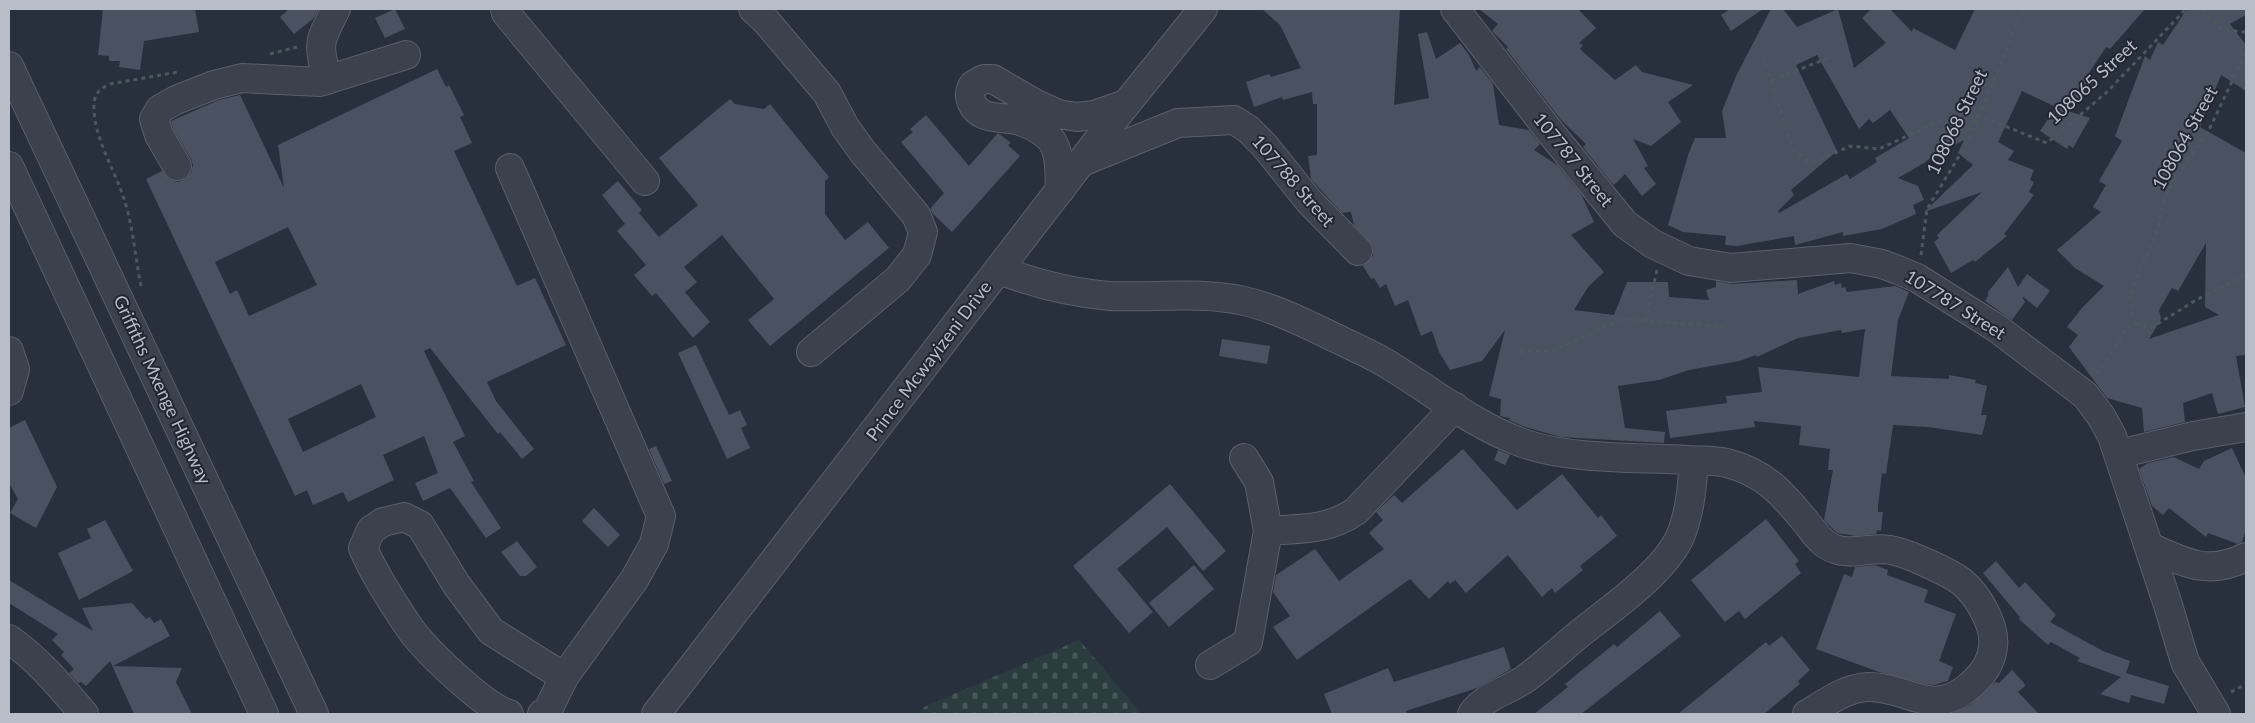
<svg xmlns="http://www.w3.org/2000/svg" width="2255" height="723" font-family="Lato,sans-serif">
<style>
.cemetery{fill:url(#cemetery-stones)}
.building{fill:#4a5261;fill-rule:evenodd}
.lines{fill:none;stroke-linecap:round;stroke-linejoin:round}
.minor-casing{stroke:#5a5f6b;stroke-width:30}
.path{stroke:#4a595d;stroke-width:3;stroke-dasharray:4 4;stroke-linecap:butt}
.minor{stroke:#3c414e;stroke-width:28}
.labels{text-anchor:middle;stroke-width:4;stroke-linejoin:round;paint-order:stroke}
.street-label{font-size:18px;fill:#b8bdc8;stroke:#212633}
</style>
<defs>
<pattern id="cemetery-stones" width="16" height="16" patternUnits="userSpaceOnUse" patternTransform="scale(1.25)"><rect width="16" height="16" fill="#2b3c3f"/><path d="M2 7V4a2 2 0 0 1 4 0v3zM10 15v-3a2 2 0 0 1 4 0v3z" fill="#485659"/></pattern>
</defs>
<rect width="100%" height="100%" fill="#282f3d"/>
<!-- cemetery -->
<path class="cemetery" d="M1079,640L1142,714H919L924,707Z"/>
<!-- building -->
<g class="building">
<path d="M103,9H195L199,32L144,41L140,70L119,67L120,61H109V56L98,55Z"/>
<path d="M289,9H319L314,18L294,34L280,17Z"/>
<path d="M395,9L405,29L385,38L375,18Z"/>
<path d="M1262,9H1400L1394,105L1429,98L1418,34L1427,32L1436,59L1460,43L1469,55L1476,71L1480,67L1493,84L1499,125L1529,130L1540,144L1534,150L1557,165L1581,194L1594,222L1571,235L1604,272L1588,287L1574,310L1614,315L1627,282H1668L1669,297L1709,300L1706,290L1716,287V281L1732,284L1797,280L1798,294L1834,281L1835,285L1841,283L1842,288L1845,287L1847,292L1895,286L1909,292L1898,320L1891,376L1949,379V375L1976,380L1975,383L1987,386L1981,415H1987L1982,435L1928,427L1893,425L1886,474L1882,473L1878,506V512H1883L1881,531L1877,530L1876,534L1856,536L1837,533L1824,520L1833,470H1828L1830,449L1799,445L1801,426L1754,421L1755,427L1670,438L1666,411L1727,403L1726,396L1762,392L1758,367L1859,377L1865,329L1842,333L1841,330L1798,338L1757,357L1756,355L1739,361L1689,370L1659,380L1618,386L1625,428L1665,432L1664,443L1561,437L1525,427L1509,420L1510,418L1500,416L1501,399L1489,396L1505,330L1482,361L1450,370L1439,352L1432,331L1421,336L1408,300L1395,306L1386,284L1380,288L1374,278L1371,279L1363,266L1373,256V247L1354,225L1351,212L1342,213L1311,179L1308,156L1317,155V104H1313L1312,92L1283,100L1282,97L1254,107L1246,82L1269,74L1271,77L1301,68L1280,25Z"/>
<path d="M1479,9H1578L1596,28L1579,43L1583,45L1580,49L1615,80L1636,65L1642,72L1693,85L1668,102L1681,122L1651,146L1633,139L1648,166L1644,168L1656,184L1642,196L1625,174L1614,185L1610,181L1583,147L1586,144L1561,120L1506,49L1508,47L1492,31L1498,24Z"/>
<path d="M1730,9H1763L1731,31L1721,15Z"/>
<path d="M1771,9H1783L1797,27L1838,9L1854,68L1886,43L1862,18L1871,9H1890L1912,32L1913,28L1955,50L1975,9H2145L2110,49L2106,47L2089,73L2096,80L2068,111L2090,118L2073,148L2069,145L2067,149L2040,131L2056,107L2022,91L1998,142L2014,151L2008,160L2034,170L2030,180L2034,182L2029,192L2034,195L2004,234L2007,236L1975,262L1973,260L1951,273L1934,242L1939,238L1937,235L1982,192L1924,212L1973,165L1958,153L1964,140L1951,147L1947,145L1924,163L1898,178L1918,186L1924,200L1913,205L1916,214L1882,229L1843,236V232L1795,245L1794,236L1737,246L1725,245L1726,236L1683,232L1668,225L1688,155L1695,138H1726L1722,111L1737,74ZM1817,55L1859,129L1869,119L1873,123L1890,110L1909,138L1875,158L1877,162L1850,179L1847,174L1779,213L1778,211L1794,195L1791,190L1837,151L1796,65Z"/>
<path d="M2187,9H2246V15L2230,24L2246,45V91L2221,75L2200,127L2246,153V355L2236,356L2245,407L2218,414L2212,393L2183,403L2185,422L2144,432L2142,408L2107,398L2069,347L2078,335L2067,327L2082,308L2104,286L2075,268L2057,250L2101,212L2093,207L2106,185L2099,181L2122,141L2115,136L2145,56L2150,60L2158,42L2163,45ZM2206,243L2205,307L2219,315L2149,339L2161,319L2159,310L2172,288L2178,291Z"/>
<path d="M437,69L446,87L449,85L464,115L460,117L472,143L454,151L484,215L517,286L535,278L566,345L487,382L496,401L534,449L522,459L500,432L498,434L430,348L424,351L465,436L453,442L474,481L471,482L501,528L486,538L450,488L423,501L415,483L438,473L424,436L383,455L394,480L348,502L343,492L313,505L307,490L295,496L146,179L162,171L169,179L178,182L185,179L191,173L193,165L191,159L173,129L171,121L219,100L240,95L284,188L278,145ZM288,227L317,285L249,316L237,290L230,294L215,262ZM361,384L376,417L303,452L288,419Z"/>
<path d="M730,99L735,104L764,109L770,104L829,177L825,181V214L845,240L868,222L889,248L770,346L748,320L774,299L722,235L684,267L697,282L685,292L710,322L693,338L656,293L652,296L634,275L646,265L617,231L625,224L602,195L618,181L642,210L639,213L659,237L698,205L659,158Z"/>
<path d="M926,115L969,166L998,133L1011,143L1008,145L1020,156L952,232L933,214L930,209L944,193L901,142L913,132L910,129Z"/>
<path d="M2008,267L2018,287L2027,274L2050,291L2037,308L2022,296L2025,302L2012,320L1985,301L1988,296V292Z"/>
<path d="M1222,339L1270,346L1267,364L1219,356Z"/>
<path d="M696,345L729,415L740,410L747,425L741,428L750,448L727,459L678,353Z"/>
<path d="M25,420L57,487L36,528L10,513L18,499L9,483V428Z"/>
<path d="M656,446L672,481L664,484L649,449Z"/>
<path d="M2232,448L2246,478V530L2242,542L2238,544L2208,533L2206,537L2169,508L2163,515L2152,506L2139,469L2148,463L2174,457L2199,469L2204,461Z"/>
<path d="M1463,449L1517,510L1562,474L1598,518L1601,515L1617,536L1580,566L1583,570L1555,593L1552,588L1542,597L1508,555L1466,593L1455,580L1450,584L1448,581L1429,599L1410,579L1297,660L1273,627L1290,616L1273,592L1276,575L1315,549L1339,581L1384,549L1369,533L1383,520L1376,512L1394,495L1402,503Z"/>
<path d="M1498,450L1510,455L1505,465L1494,460Z"/>
<path d="M1170,484L1226,551L1203,571L1167,527L1117,569L1153,612L1129,633L1073,566Z"/>
<path d="M594,508L620,535L608,547L582,521Z"/>
<path d="M1766,519L1799,561L1795,564L1801,573L1745,619L1739,611L1725,622L1691,580Z"/>
<path d="M105,520L133,571L79,600L58,553L91,538L87,529Z"/>
<path d="M517,541L537,567L526,576H520L501,552Z"/>
<path d="M1996,561L2019,588L2025,582L2056,615L2050,622L2103,651L2130,661L2126,673L2169,686L2164,704L2131,695L2129,703L2100,694L2121,677L2077,661L2080,658L2051,642L2048,645L2019,619L2020,617L1983,573Z"/>
<path d="M1194,565L1214,589L1169,627L1149,603Z"/>
<path d="M1875,565L1888,570L1887,575L1928,590L1924,602L1956,614L1939,661L1953,667L1948,681L1934,685L1925,684L1879,672L1816,649L1844,574L1852,577L1855,567Z"/>
<path d="M9,580L93,631L82,608L132,603L146,619L150,617L154,623L161,619L170,636L113,666L182,668L176,682L192,714H134L110,661L86,686L81,682L78,683L69,673L74,669L61,655L64,652L52,640L58,634L9,603Z"/>
<path d="M1660,611L1681,636L1581,714H1534L1568,687L1565,684L1614,644L1617,647Z"/>
<path d="M1782,636L1810,670L1798,681L1800,684L1764,714H1678L1766,642L1769,646Z"/>
<path d="M1504,647L1511,669L1477,688L1406,711L1407,714H1332L1324,694L1388,668L1394,682Z"/>
<path d="M2012,670L2024,683L2025,686L2018,692L2039,714H1951L1970,705L1995,682L1999,683Z"/>
</g>
<g class="lines">
<defs>
<g id="minor">
<path d="M505,9L506,13L645,181"/>
<path d="M753,9L766,21L827,93L845,127L863,152L916,215L923,232L917,255L898,279L811,352"/>
<path d="M1455,9L1551,133L1625,224L1653,244L1689,261L1731,268L1851,258L1882,264L1898,270L1917,278L1998,329L2085,395L2101,416L2112,436L2168,605L2185,662L2216,714"/>
<path d="M9,66L314,714"/>
<path d="M327,80C318,42 318,44 336,9"/>
<path d="M1084,161L1178,123L1234,120L1248,129L1265,146L1309,201L1358,251"/>
<path d="M9,166L264,714"/>
<path d="M177,166L159,135L154,119L160,109L176,100L214,85L242,78L320,82L406,55"/>
<path d="M510,168L661,516L654,544L634,580L564,677L547,712L542,714"/>
<path d="M1060,190C1059,175 1061,155 1052,141C1044,131 1032,125 1020,121C1005,116 979,121 972,103C969,96 969,92 973,85L984,79H993L1036,104L1058,114L1077,117L1094,115L1126,104"/>
<path d="M999,270C1034,283 1072,293 1110,296C1154,298 1201,291 1244,301C1279,309 1312,327 1344,342C1360,350 1377,357 1392,367C1433,392 1474,425 1520,442C1566,460 1636,457 1687,460C1700,461 1714,460 1727,463C1765,473 1782,493 1806,522C1814,532 1822,545 1835,549C1853,556 1876,545 1895,551C1911,555 1949,572 1962,582C1978,595 1996,626 1993,647C1991,662 1985,671 1975,681C1934,722 1909,686 1868,687C1845,688 1826,703 1807,714"/>
<path d="M9,351L15,369L9,391"/>
<path d="M2119,454L2193,436L2246,427"/>
<path d="M1268,531C1302,528 1327,531 1356,511L1455,407"/>
<path d="M2150,547C2186,563 2208,576 2246,557"/>
<path d="M9,639C38,659 61,687 84,714"/>
<path d="M1210,665L1248,642L1268,531L1259,482L1244,458"/>
<path d="M509,714C484,707 424,649 409,627C392,602 375,576 363,548L371,530L383,522L404,517L420,525L456,584L491,631L564,677"/>
<path d="M656,714L1119,113L1203,9"/>
<path d="M1472,714C1483,697 1509,690 1525,679C1544,665 1560,650 1578,635C1609,610 1661,575 1679,539C1690,515 1692,487 1694,461"/>
</g>
</defs>
<!-- minor casing -->
<use href="#minor" class="minor-casing"/>
<!-- path -->
<g class="path">
<path d="M2203,9L2222,30L2246,32"/>
<path d="M270,54L297,47"/>
<path d="M1763,57L1793,149L1806,160L1815,162L1850,146L1879,149L1942,120L1962,131L1968,128L1978,115L2047,143L2107,92L2186,9"/>
<path d="M1772,80L1831,57"/>
<path d="M1921,255L1927,209L1967,143L2005,55L2022,9"/>
<path d="M141,286C135,257 133,224 123,196C114,169 95,139 94,110C93,96 98,89 110,84L178,72"/>
<path d="M1646,321L1657,270"/>
<path d="M2135,324L2129,296L2156,234L2166,196L2184,165L2208,132L2246,52"/>
<path d="M1520,352L1552,351L1622,319L1726,327"/>
<path d="M2097,374L2128,327L2135,324L2151,328L2196,300L2246,275"/>
<path d="M2231,692L2246,684"/>
</g>
<!-- minor -->
<use href="#minor" class="minor"/>
</g>
<g class="labels">
<!-- street labels -->
<g class="street-label">
<text transform="translate(2092 82) rotate(-43)" y="6">108065 Street</text>
<text transform="translate(1957 122) rotate(-64)" y="6">108068 Street</text>
<text transform="translate(2185 138) rotate(-61)" y="6">108064 Street</text>
<text transform="translate(1573 160) rotate(51)" y="6">107787 Street</text>
<text transform="translate(1293 181) rotate(49)" y="6">107788 Street</text>
<text transform="translate(1955 305) rotate(32)" y="6">107787 Street</text>
<text transform="translate(929 361) rotate(-53)" y="6">Prince Mcwayizeni Drive</text>
<text transform="translate(162 390) rotate(65)" y="6">Griffiths Mxenge Highway</text>
</g>
</g>
<!-- border -->
<rect width="2255" height="723" fill="none" stroke="#b8bdc8" stroke-width="20"/>
</svg>
